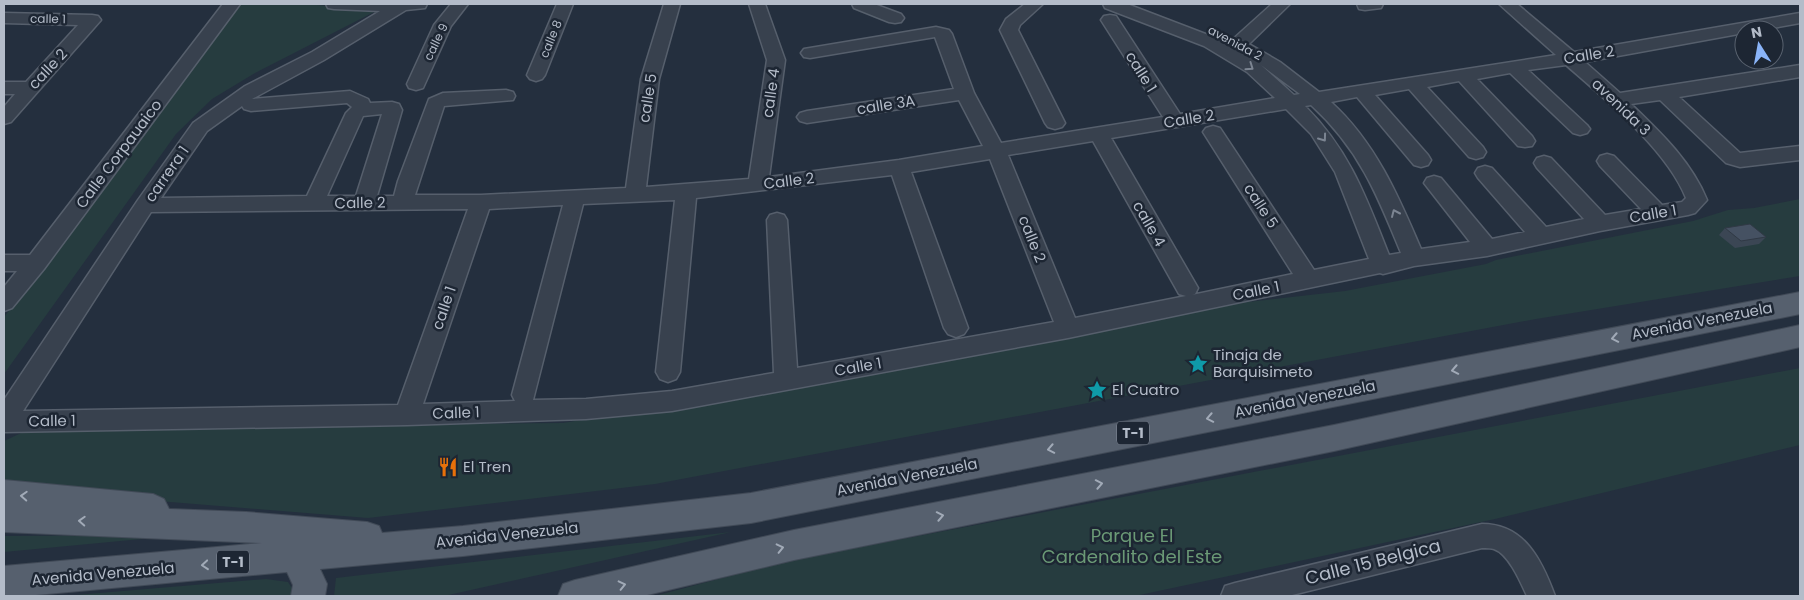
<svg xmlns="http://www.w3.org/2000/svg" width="1804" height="600" font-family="Poppins,sans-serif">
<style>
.green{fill:#263c3f}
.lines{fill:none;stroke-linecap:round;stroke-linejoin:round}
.minor-casing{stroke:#565f6c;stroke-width:3}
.major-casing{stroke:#414a57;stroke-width:2}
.minor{fill:#38414e;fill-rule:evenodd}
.major{fill:#56606e;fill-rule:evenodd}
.wall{fill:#3b4654}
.building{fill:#455162;stroke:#303945}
.oneway{stroke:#7c8592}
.oneway2{stroke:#a1aab7}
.labels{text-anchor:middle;stroke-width:5;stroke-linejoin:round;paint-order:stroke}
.far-street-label{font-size:12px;fill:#b4bcc9;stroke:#1d2633}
.shield{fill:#1d2633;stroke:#878f9c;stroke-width:1}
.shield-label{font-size:14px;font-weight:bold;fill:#b4bcc9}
.street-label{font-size:15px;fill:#b4bcc9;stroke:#1d2633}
.poi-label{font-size:15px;fill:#b4bcc9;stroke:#1d2633;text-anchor:start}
.near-park-label{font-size:18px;fill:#6b9a76;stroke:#1d2633}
.near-street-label{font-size:18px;fill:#b4bcc9;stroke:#1d2633}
</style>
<rect width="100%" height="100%" fill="#242f3e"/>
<!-- green -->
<g class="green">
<path d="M236,4H308L376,11L255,73L212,99L176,134L4,374V317L41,271Z"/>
<path d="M1800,199V276L1536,319L655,484L368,518L11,489L4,484V441L30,429L563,423L801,383L1248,302L1345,291L1486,264L1496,260L1693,221L1728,210L1754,208Z"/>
<path d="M1800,368V445L1495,519L1135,596H655L782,562Z"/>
<path d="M731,532L444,596H334L336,578Z"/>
<path d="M184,535L4,552V536Z"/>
<path d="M266,579L288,582L297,596H64Z"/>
</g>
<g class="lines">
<defs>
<g id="minor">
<path d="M223,4H240L44,269L12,308L4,311V287L17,271H4V255H30Z"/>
<path d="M326,4H427L425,8L406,10L324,60L252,99L350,91L368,99L370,103L392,102L399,104L402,110L377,196H394L398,181L429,99L443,93L506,90L513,92L515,96L513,100L444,106L415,195H481L626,188L641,79L664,4H680L659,79L646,187L749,179L767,60L749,4H765L785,60L769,177L899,160L983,146L959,100L807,123L800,121L797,117L800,113L807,111L954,89L935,37L810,58L804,57L801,53L804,49L936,27L949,30L952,34L974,93L1001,143L1163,117L1101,20L1104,16L1110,15L1116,16L1180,114L1275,98L1247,72L1204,46L1105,8L1103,4H1127L1216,38L1232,47L1229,44L1232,40L1272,4H1290L1249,44L1280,62L1319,92L1556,55L1499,4H1517L1574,52L1800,13V23L1762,30H1744V33L1585,62L1620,93L1800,65V77L1679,97L1740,153L1800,146V160L1740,167L1726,163L1660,100L1631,104C1661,133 1691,161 1707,200L1695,213L1688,215L1600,231L1487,256L1414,266L1383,274L1380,273L1068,338L672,411L586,419L407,425L4,432V400L138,200L193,123L245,86L312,52L380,11L334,9L328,8ZM1261,65L1300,94L1294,95ZM1566,65C1605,99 1667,150 1686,198L1682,202L1662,205L1614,156L1607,154L1600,156L1597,161L1600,166L1641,209L1605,215L1551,158L1544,156L1537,158L1534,163L1537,168L1584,219L1546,227L1492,168L1485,166L1478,168L1475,173L1478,178L1525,232L1492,239L1441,178L1434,176L1427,178L1424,183L1470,242L1421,249C1398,195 1375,142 1331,102L1357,97L1414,165L1421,167L1428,165L1431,160L1428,155L1375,95L1409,89L1469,157L1476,159L1483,157L1486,152L1483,147L1427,87L1459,81L1518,146L1525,147L1532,146L1535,141L1532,136L1477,79L1510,73L1573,133L1580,135L1587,133L1590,129L1587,125L1528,70ZM347,103L352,107L346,113L307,196L161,198L207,131L242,106L244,109L251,111ZM1311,105C1359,149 1377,194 1401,253L1389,255C1366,197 1350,151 1305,106ZM1286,109L1311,134L1335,172L1369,259L1314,270L1220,128L1213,126L1206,128L1203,132L1293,274L1192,295L1195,294L1198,288L1111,138ZM382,114L356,196H327L363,116ZM1093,141L1179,294L1186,296L1075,318L1008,155ZM990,159L1054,322L797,368L787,220L784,215L777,213L770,215L767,220L774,373L672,391L586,399L533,400L583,204L675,200L656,372L660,379L668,382L676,379L680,372L696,198L892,175L944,328L948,334L956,337L964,334L968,328L911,172ZM563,205L512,395L515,401L423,404L489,209ZM468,209L398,405L23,411L151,212Z"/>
<path d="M451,4H468L451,26L423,88L416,90L409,88L407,84L434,25Z"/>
<path d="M557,4H573L545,75L542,79L536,81L530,79L527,75Z"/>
<path d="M852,4H874L901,14L904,18L901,22L895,23L889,22L854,8Z"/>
<path d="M1025,4H1043L1020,25L1018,30L1065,123L1062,127L1055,129L1048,127L1045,123L1000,30L1006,19Z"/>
<path d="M1357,4H1383L1381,8L1365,10L1359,9Z"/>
<path d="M4,13L92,15L98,16L101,20L11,122L4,124V107L15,94H4V82H26L78,25L4,23Z"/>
<path d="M1482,524C1525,524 1542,561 1555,596H1527C1521,583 1509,554 1494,549C1491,548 1486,548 1482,548L1288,596H1221L1225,586L1235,583Z"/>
</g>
<g id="major">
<path d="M1800,292V314L751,523L463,556L320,569L327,584L325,596H291L293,585L287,572L25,596H4V566L262,543L4,532V480L153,494L164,499L169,509L246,512L367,522L379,526L382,533L463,526L751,493Z"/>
<path d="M1800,325V347L1334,451L794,560L643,596H558L563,584L575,580L794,530L1334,425Z"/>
</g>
</defs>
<!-- minor casing -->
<use href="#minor" class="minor-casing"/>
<!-- major casing -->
<use href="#major" class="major-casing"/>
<!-- minor -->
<use href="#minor" class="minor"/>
<!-- major -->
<use href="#major" class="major"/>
</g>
<!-- wall -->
<path class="wall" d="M1725,228L1766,237L1759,244L1735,248L1719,235Z"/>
<!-- building -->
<path class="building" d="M1750,224L1766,237L1741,241L1725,228Z"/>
<!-- one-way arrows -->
<defs><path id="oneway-chevron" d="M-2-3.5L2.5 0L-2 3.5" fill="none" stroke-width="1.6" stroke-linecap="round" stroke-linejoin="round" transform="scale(1.25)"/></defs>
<g class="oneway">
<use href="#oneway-chevron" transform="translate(1250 67) rotate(35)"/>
<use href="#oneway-chevron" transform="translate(1323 138) rotate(54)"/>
<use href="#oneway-chevron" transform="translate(1395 213) rotate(-114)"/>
</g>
<g class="oneway2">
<use href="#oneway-chevron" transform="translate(1615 338) rotate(169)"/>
<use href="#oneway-chevron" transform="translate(1455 370) rotate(169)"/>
<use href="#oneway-chevron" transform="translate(1210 418) rotate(169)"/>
<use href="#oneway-chevron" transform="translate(1051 449) rotate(169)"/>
<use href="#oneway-chevron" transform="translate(1099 484) rotate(-11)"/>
<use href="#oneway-chevron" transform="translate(24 496) rotate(-177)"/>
<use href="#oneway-chevron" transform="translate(940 516) rotate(-11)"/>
<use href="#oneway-chevron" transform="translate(82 521) rotate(-177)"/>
<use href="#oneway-chevron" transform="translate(780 548) rotate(-13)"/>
<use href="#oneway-chevron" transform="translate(205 565) rotate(175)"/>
<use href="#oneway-chevron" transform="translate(622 585) rotate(-13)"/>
</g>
<!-- icons -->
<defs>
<symbol id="sight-bare" viewBox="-9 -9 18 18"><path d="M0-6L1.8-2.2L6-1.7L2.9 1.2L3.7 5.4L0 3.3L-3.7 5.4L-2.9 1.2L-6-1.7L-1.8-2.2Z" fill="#0f9aa8" stroke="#1d2633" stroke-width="2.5" paint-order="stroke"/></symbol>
<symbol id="restaurant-bare" viewBox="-9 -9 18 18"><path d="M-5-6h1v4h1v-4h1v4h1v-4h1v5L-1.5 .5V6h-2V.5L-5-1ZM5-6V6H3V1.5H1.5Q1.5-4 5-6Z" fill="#e8710a" stroke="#1d2633" stroke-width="2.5" paint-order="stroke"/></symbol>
</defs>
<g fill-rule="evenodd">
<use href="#sight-bare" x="1184" y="350" width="28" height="28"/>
<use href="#sight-bare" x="1083" y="376" width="28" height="28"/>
<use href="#restaurant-bare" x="434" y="453" width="28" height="28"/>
</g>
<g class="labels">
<!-- far-street labels -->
<g class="far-street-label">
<text transform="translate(48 19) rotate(1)" y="4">calle 1</text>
<text transform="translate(551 39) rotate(-68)" y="4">calle 8</text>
<text transform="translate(436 42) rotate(-64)" y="4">calle 9</text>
<text transform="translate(1235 43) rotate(28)" y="4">avenida 2</text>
</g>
<!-- shield labels -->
<g class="shield">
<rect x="1117" y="421.5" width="32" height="23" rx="4"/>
<rect x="217" y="550.5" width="32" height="23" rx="4"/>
</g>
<g class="shield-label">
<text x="1133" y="438">T-1</text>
<text x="233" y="567">T-1</text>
</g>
<!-- street labels -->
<g class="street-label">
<text transform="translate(1589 55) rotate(-9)" y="5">Calle 2</text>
<text transform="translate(48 69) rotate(-47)" y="5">calle 2</text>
<text transform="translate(1141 72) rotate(58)" y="5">calle 1</text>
<text transform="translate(771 93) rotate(-82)" y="5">calle 4</text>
<text transform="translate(648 98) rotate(-81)" y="5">calle 5</text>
<text transform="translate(886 105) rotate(-9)" y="5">calle 3A</text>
<text transform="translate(1621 107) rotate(44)" y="5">avenida 3</text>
<text transform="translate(1189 119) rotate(-9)" y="5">Calle 2</text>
<text transform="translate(119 154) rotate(-53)" y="5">Calle Corpauaico</text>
<text transform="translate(167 174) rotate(-55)" y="5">carrera 1</text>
<text transform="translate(789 181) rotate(-7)" y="5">Calle 2</text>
<text transform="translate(360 203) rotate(-1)" y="5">Calle 2</text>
<text transform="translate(1261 206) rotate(57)" y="5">calle 5</text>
<text transform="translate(1653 214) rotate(-10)" y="5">Calle 1</text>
<text transform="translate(1149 224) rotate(60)" y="5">calle 4</text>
<text transform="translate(1032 239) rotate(68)" y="5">calle 2</text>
<text transform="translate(1256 291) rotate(-11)" y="5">Calle 1</text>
<text transform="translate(444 308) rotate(-71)" y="5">calle 1</text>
<text transform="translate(1702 321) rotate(-11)" y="5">Avenida Venezuela</text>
<text transform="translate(858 367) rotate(-10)" y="5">Calle 1</text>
<text transform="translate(1305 399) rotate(-11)" y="5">Avenida Venezuela</text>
<text transform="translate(456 413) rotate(-2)" y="5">Calle 1</text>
<text transform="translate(52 421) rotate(-1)" y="5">Calle 1</text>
<text transform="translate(907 477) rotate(-11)" y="5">Avenida Venezuela</text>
<text transform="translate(507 535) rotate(-6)" y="5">Avenida Venezuela</text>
<text transform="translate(103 574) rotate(-5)" y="5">Avenida Venezuela</text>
</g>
<!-- poi labels -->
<g class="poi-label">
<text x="1213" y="360">Tinaja de<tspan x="1213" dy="17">Barquisimeto</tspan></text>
<text x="1112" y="395">El Cuatro</text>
<text x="463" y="472">El Tren</text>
</g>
<!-- near-park labels -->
<g class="near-park-label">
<text x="1132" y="542">Parque El<tspan x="1132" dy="21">Cardenalito del Este</tspan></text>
</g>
<!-- near-street labels -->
<g class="near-street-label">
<text transform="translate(1373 562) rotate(-14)" y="6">Calle 15 Belgica</text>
</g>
</g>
<!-- border -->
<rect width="1804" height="600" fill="none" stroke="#b4bcc9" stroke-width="10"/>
<!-- north arrow -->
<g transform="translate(1759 45) rotate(349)"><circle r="24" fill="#1d2633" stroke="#59626f"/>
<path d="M0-4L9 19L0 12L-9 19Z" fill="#8ab4f8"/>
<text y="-8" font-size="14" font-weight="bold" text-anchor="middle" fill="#b4bcc9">N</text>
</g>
</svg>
